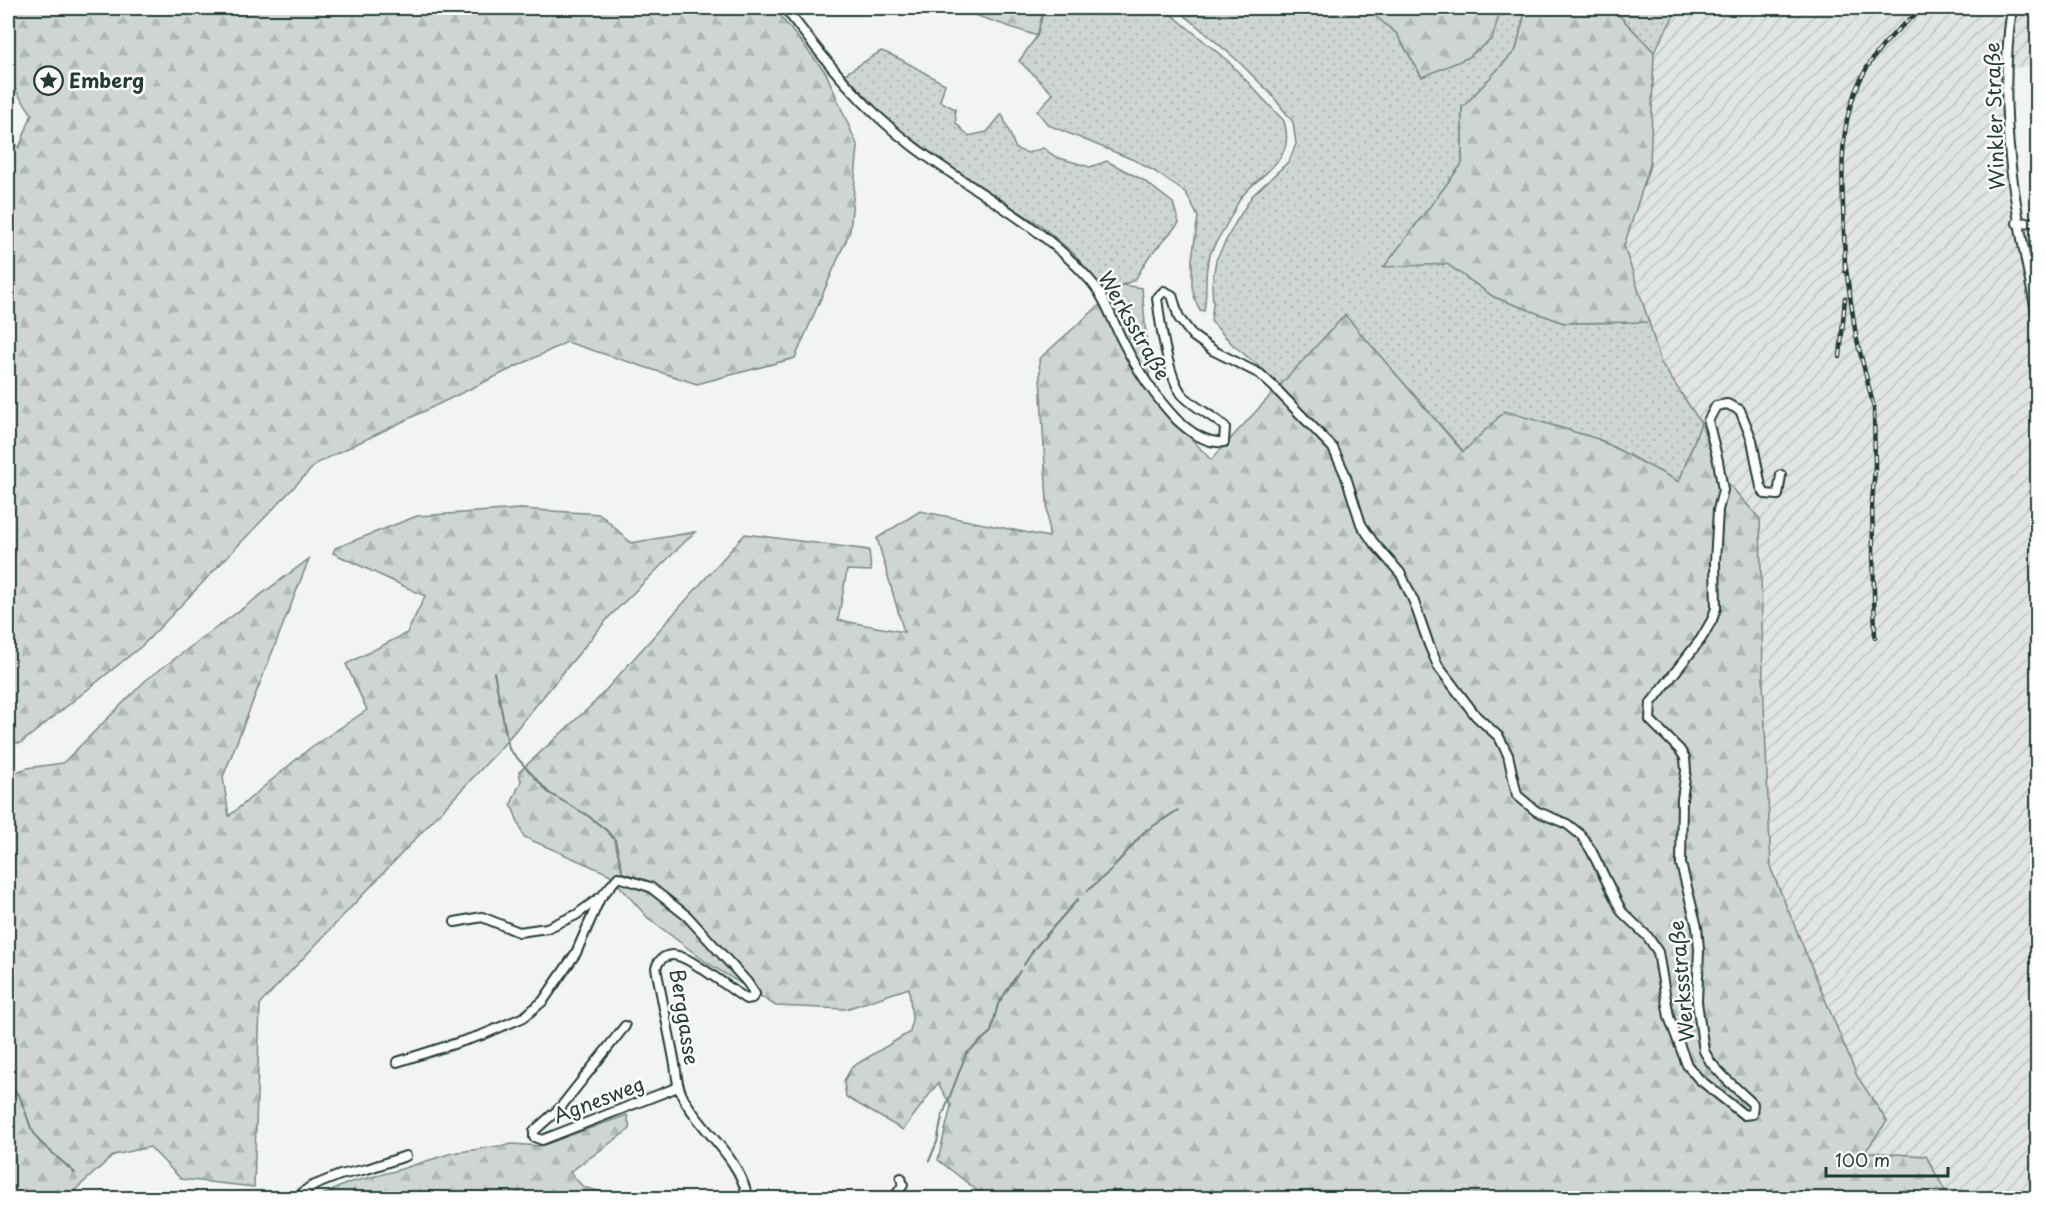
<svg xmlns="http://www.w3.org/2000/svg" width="2045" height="1206" font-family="'Playpen Sans',sans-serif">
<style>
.industrial{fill:url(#industrial-furrows)}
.grass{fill:url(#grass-dots);stroke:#768984;stroke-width:1.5}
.forest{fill:url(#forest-firs);stroke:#768984;stroke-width:1.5}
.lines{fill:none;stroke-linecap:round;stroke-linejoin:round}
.stream{stroke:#6d807b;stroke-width:2}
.street-casing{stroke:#1f3d34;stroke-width:12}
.street{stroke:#fff;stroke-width:8}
.rail-casing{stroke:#1f3d34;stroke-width:4.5}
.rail{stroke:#fff;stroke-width:2;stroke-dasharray:7;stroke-linecap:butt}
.labels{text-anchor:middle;stroke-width:5;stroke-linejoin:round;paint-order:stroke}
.poi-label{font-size:20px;font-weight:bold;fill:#1f3d34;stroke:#fff;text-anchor:start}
.street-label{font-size:20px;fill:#1f3d34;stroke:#fff}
</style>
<defs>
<pattern id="industrial-furrows" width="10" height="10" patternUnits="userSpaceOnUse" patternTransform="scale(1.5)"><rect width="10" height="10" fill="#e0e4e3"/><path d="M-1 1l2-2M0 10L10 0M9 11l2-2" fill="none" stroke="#c0c4c3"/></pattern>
<pattern id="grass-dots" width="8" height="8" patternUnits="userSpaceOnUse" patternTransform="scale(1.5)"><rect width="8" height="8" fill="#ced5d3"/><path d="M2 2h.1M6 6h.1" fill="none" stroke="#b0b8b6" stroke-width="1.8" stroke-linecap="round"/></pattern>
<pattern id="forest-firs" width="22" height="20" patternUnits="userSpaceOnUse" patternTransform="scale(1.5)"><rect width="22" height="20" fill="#ced5d3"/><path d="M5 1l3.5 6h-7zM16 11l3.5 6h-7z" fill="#b0b8b6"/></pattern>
</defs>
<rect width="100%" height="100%" fill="#f2f3f3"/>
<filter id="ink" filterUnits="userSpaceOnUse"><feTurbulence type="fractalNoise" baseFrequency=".0167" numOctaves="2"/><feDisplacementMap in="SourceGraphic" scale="12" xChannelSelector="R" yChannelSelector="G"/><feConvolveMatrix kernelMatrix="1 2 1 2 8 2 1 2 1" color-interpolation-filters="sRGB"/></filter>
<g filter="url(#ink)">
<!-- industrial -->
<path class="industrial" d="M1678,8H2037V66L2003,68V148L2007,193L2038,352L2037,1198H1949L1926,1156L1865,1152L1887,1121L1857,1076L1771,869L1763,680L1760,519L1719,473L1701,423L1661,363L1624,246L1650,165L1654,52Z"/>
<!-- grass -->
<g class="grass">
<path d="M1044,8H1166L1170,13L1228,61L1284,121C1296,160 1264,170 1243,195C1237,202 1234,212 1229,220C1224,230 1216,241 1211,252C1203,271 1208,291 1204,311L1200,310L1195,300L1192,286V259L1198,217L1186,193L1154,171L1134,160L1048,125L1037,111L1053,94L1019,61L1037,36Z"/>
<path d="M1176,8H1366L1397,34L1422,77L1500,12L1501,8H1526L1516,50L1462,108V164L1385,266L1447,264L1494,297L1564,323L1649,322L1661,363L1701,423L1679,482L1598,439L1464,452L1345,316L1279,388L1261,368L1233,345L1211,321L1213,304L1212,284L1216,260L1234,225L1252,196L1289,161L1296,144L1293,122L1271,94L1237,60Z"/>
<path d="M1612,8H1678L1654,52Z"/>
<path d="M881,51C903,58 923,73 945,84L940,101L955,109L956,123L968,136L987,132L1002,114L1016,149L1028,153L1043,148L1056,157L1090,167L1107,161L1143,180L1173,203L1179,223L1148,258L1135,280L1122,285L1108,297L1106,293L1073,253L1039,224L1002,202L942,161L886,119L845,74Z"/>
</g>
<!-- forest -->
<g class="forest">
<path d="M8,8H774L826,73L858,147L850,231L795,358L697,384L567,342L317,463L143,645L21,743H8V134L19,148L32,114L8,80Z"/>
<path d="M954,8H1044L1037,36Z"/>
<path d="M1366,8H1501L1492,39L1467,58L1422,77L1397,34Z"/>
<path d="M1526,8H1612L1654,52L1650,165L1624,246L1649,322L1564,323L1494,297L1447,264L1384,267L1462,164V108L1516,50Z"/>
<path d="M1122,285L1142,288L1151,395L1211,460L1345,315L1463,452L1505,411L1598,439L1679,482L1701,423L1719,473L1760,519L1763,680L1771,869L1857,1076L1887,1121L1865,1152L1926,1156L1949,1198H987L938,1160L951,1106L938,1083L903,1130L846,1097L844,1081L852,1067L910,1032L912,1019L909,988L846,1009L776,1006L706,962L648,918L609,874L524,837L511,804L521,781L519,772L595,702L745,534L869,550L871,571L847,570L838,620L904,632L877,538L920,511L1049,537L1039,359Z"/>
<path d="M520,509L600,514L631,543L695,532L609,617L500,749L260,1004L254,1187L181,1179L150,1147L114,1155L66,1198H8V775L27,768L63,763L146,680L309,559L223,777L229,816L310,748L367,710L346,664L407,633L425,596L333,553L335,548L417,516Z"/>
<path d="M627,1115L630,1129L570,1172L583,1187L622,1198H316L348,1183L395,1171L452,1153L513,1144L540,1146Z"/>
</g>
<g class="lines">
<!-- stream -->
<g class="stream">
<path d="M494,672L509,749L549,793L587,815L606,830L615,840L622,870"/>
<path d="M1087,891L1109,872L1144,832L1178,810"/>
<path d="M1024,965L1034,949L1078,899"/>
<path d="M8,1083L20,1097L31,1128L39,1141L75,1173"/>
<path d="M929,1161L937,1142L942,1117L966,1054L991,1032L998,1004L1020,971"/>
</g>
<defs>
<g id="street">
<path d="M785,8C824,59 862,108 914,147C973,191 1039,223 1088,278C1104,295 1111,317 1121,338C1136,368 1153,395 1177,420C1190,432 1206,444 1224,442L1225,427C1212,415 1190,405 1181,393C1167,373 1160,322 1157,298L1164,291L1172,295L1179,318L1193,336L1214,351L1260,374L1275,388L1333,448L1345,474L1361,524L1373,542L1401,574L1414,602L1429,645L1438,666L1476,716L1499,737L1508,755L1517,795L1536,811L1567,824L1581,835L1591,850L1622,912L1648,937L1658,952L1669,1017L1687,1065L1699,1079L1744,1115L1752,1114L1753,1104L1726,1079L1711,1063L1704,1051L1697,1002L1699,949L1697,927L1681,864L1682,799L1686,771L1685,758L1680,750L1650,720L1651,703L1701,639L1712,620L1716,608L1715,562L1718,510L1723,490L1718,461L1708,421L1716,406L1727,404L1740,410L1752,440L1761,487L1765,494L1778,495L1781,475"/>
<path d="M2012,8C1996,114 2016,216 2038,320"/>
<path d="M2017,223L2038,222"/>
<path d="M455,922L482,917L519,932L547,928L576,915L602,896L618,877L650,887L687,916L747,982L755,994L752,998L746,999C732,990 691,958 678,956C668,953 659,958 656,968C662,998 668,1028 674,1059C677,1073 676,1086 684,1099C704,1134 738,1155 748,1198"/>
<path d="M625,1026L560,1108L534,1131V1137L542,1140L678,1087"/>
<path d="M397,1062L482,1035L524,1017L543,1001L576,953L600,898"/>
<path d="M296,1198L310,1187L340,1175L367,1169L406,1156"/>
<path d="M894,1198L903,1185L901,1178"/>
</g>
</defs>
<!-- street casing -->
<use href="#street" class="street-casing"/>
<!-- street -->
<use href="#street" class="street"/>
<defs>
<g id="rail">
<path d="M1845,262L1856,336L1874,408L1875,469L1872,501L1875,638"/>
<path d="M1845,271C1844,160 1822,83 1924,8"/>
<path d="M1840,357L1845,298"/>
</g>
</defs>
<!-- rail casing -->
<use href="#rail" class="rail-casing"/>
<!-- rail -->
<use href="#rail" class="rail"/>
</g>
</g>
<!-- icons -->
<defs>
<symbol id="sight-ring" viewBox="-11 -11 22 22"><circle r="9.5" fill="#fff" stroke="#1f3d34" stroke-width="1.5"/><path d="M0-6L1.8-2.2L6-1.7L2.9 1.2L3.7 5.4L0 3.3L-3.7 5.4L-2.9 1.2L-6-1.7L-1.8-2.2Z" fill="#1f3d34"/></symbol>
</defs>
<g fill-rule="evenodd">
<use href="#sight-ring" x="32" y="64" width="33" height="33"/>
</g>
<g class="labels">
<!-- poi labels -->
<g class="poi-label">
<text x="69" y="88">Emberg</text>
</g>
<!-- street labels -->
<g class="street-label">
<text transform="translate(1995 116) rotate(-92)" y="7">Winkler Straße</text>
<text transform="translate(1134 326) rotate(60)" y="7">Werksstraße</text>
<text transform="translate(1682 981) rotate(-95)" y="7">Werksstraße</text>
<text transform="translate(684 1017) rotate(81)" y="7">Berggasse</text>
<text transform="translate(599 1100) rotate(-21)" y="7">Agnesweg</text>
</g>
</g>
<!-- margin -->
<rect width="2045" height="1206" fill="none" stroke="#fff" stroke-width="30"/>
<rect x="15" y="15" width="2015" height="1176" fill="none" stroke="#1f3d34" stroke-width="2" filter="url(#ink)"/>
<!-- scale -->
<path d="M1826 1167v9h122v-9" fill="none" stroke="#1f3d34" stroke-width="3"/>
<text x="1835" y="1167" font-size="18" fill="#1f3d34" stroke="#ffffff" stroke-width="4.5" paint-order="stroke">100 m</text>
</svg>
